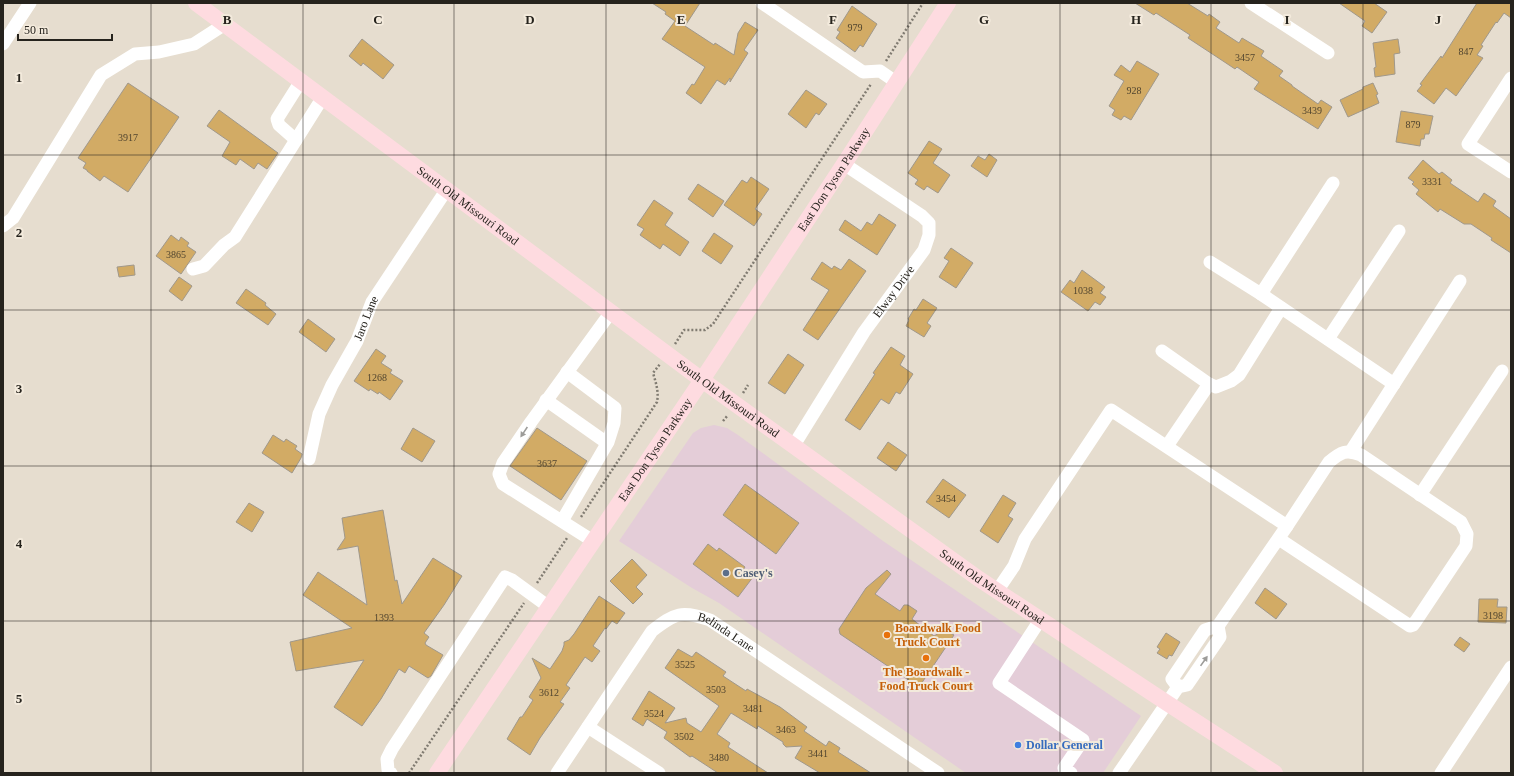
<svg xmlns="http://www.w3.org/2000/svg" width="1514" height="776" font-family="'Times New Roman',serif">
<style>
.commercial{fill:#e4cdd8}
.building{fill:#d2ab65;stroke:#a0988b}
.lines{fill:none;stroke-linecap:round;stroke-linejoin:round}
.path{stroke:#807b71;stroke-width:2.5;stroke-dasharray:2 2;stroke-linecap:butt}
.minor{stroke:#fff;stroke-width:13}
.major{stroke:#fedbe0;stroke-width:16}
.oneway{fill:#9d9c99}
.grid{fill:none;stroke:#26231d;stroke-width:1;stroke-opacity:0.55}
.service-dot{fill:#5c6f8a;stroke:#f3eadc;stroke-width:1.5}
.food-dot{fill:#e8710a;stroke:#f3eadc;stroke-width:1.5}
.shop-dot{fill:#3f7fe0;stroke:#f3eadc;stroke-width:1.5}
.labels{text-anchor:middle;stroke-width:4;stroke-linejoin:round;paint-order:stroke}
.number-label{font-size:10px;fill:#51452f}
.street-label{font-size:12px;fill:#26231d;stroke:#f3eadc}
.service-label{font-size:12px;font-weight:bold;fill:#4e5e75;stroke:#f3eadc;text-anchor:start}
.food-label{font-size:12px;font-weight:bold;fill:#c56008;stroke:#f3eadc;text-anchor:start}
.shop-label{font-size:12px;font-weight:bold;fill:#366cbe;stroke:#f3eadc;text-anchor:start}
.grid-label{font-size:13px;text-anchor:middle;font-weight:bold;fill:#26231d;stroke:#f3eadc;stroke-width:4;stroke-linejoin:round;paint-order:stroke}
</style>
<rect width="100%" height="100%" fill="#e6ddcf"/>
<!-- commercial -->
<path class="commercial" d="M714,425L727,428L738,435L883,541L1141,716L1103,773H966L719,603L692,588L619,541L693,433L701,428Z"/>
<!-- building -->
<g class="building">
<path d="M652,3H700L685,26L714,45L715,43L734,55L738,33L745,22L758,30L744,50L748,53L730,82V78L725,85L717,80L701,104L686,93L692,84L694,85L705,67L662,39L675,21L665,14L666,12Z"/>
<path d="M1135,3H1187L1208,16L1209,14L1220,22L1216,28L1239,43L1242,38L1264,51L1261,56L1283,71L1279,76L1292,85V86L1318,104L1321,100L1332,107L1318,129L1254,89L1259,82L1237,67L1235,69L1226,63L1188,38L1190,35L1156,13L1154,15Z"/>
<path d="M1339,3H1374L1387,12L1372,33L1362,26L1365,21Z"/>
<path d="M1477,3H1511V18L1504,13L1497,23L1496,22L1481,45L1483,46L1477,55L1483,58L1456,96L1446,88L1434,104L1417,91L1422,85L1420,84L1441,56L1442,58Z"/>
<path d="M852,6L877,24L863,47L860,45L855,52L836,38L840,32L837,30Z"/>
<path d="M362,39L394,65L383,79L363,63L361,66L349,56Z"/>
<path d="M1398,39L1400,53L1394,54L1395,74L1375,77L1374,68L1376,67L1373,43Z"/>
<path d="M1137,61L1159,74L1131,120L1124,116L1121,120L1112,115L1115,110L1109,106L1124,81L1114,75L1121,65L1130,72Z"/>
<path d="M128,83L179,117L128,192L104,176L100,181L87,171V170L83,168L86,163L78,158Z"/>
<path d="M1373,83L1378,94L1376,95L1379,103L1348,117L1340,100L1363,89V87Z"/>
<path d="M806,90L827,104L819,115L816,113L806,128L788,114Z"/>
<path d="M219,110L278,153L267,169L258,163L254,169L240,159L236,165L222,156L230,142L207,126Z"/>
<path d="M1401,111L1433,116L1429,134H1425L1424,139H1421L1420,146L1396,142Z"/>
<path d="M929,141L942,149L933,163L950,175L938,193L927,186L924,190L915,184L918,180L908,173Z"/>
<path d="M989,154L997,160L987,177L971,166L978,156L985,160Z"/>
<path d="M1423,160L1439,174L1442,172L1452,180L1450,183L1478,202L1484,193L1496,201L1493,206L1511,219V253L1491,240L1492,238L1471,224H1464L1440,209L1438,212L1416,194L1419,190L1412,184L1414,182L1408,178Z"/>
<path d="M751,177L769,189L755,209L762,214L754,226L724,205L742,180L747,183Z"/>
<path d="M698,184L724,201L713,217L688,199Z"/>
<path d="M654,200L673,213L665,225L689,242L680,256L663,244L660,249L640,235L644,229L637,225Z"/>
<path d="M879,214L896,225L877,255L839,230L845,220L861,231L867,222L872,225Z"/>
<path d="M714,233L733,246L721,264L702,251Z"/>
<path d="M171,235L179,241L181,237L189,243L187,246L196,252L181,274L156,256Z"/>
<path d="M951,248L973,263L956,288L939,277L949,261L944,258Z"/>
<path d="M849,259L866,271L818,340L803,330L829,290L811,279L822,262L832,269L834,266L841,270Z"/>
<path d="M134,265L135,275L119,277L117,267Z"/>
<path d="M1082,270L1105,287L1100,293L1106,297L1100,305L1095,302L1088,311L1061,292L1070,280L1074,283Z"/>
<path d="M179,277L192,286L182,301L169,291Z"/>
<path d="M246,289L266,303L265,305L276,314L268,325L236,303Z"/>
<path d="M923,299L937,308L927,323L931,326L924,337L906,326L909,320L908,319L914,309L916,310Z"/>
<path d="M308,319L335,339L326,352L299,332Z"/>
<path d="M891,347L905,356L900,365L913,374L900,394L896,392L889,404L881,399L860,430L845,420L875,374L873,373Z"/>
<path d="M376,349L386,356L381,363L392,370L390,373L403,381L390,400L379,392L378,394L370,389L369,391L354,381Z"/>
<path d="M788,354L804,365L785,394L768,383Z"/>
<path d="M413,428L435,441L422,462L401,449Z"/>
<path d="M537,428L587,461L561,500L510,466Z"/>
<path d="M273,435L284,442L286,439L297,446L295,449L302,454L301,458L292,473L262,453Z"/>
<path d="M888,442L907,455L896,471L877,458Z"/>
<path d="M943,479L966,495L949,518L926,502Z"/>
<path d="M745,484L799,523L776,554L723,515Z"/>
<path d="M1003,495L1016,503L1008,516L1013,519L998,543L980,531Z"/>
<path d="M249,503L264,512L252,532L236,522Z"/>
<path d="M383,510L395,581L397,580L402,604L433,558L462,576L444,605L424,633L429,637L425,643L426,645L443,655L431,676L428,678L409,666L405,673L399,669L381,699L362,726L334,707L364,660L296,671L290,642L352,628L303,595L318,572L367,605L358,546L337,550L345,538L342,518Z"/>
<path d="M708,544L717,551L719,548L745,567L743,570L753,577L738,597L693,564Z"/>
<path d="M632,559L647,575L636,587L643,594L633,604L610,581Z"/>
<path d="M887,570L891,574L875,594L900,611L904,605H908L917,611L912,619L934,636L944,630L954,635L919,687L840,634L839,629L866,588Z"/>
<path d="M1265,588L1287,604L1276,619L1255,603Z"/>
<path d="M599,596L625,613L617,624L612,621L606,629L605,628L593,646L600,651L592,662L585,657L566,685L570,688L560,702L564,704L540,738L530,755L507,739L520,717H522L533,700L529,697L541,678L532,658L550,669L562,651L564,645V642L569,640L574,634Z"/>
<path d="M1479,599H1498L1497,607H1507L1506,623L1478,622Z"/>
<path d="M1166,633L1180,642L1172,656L1169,655L1167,659L1157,653L1160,649L1157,647Z"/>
<path d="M1460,637L1470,644L1464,652L1454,645Z"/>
<path d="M678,649L692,657L696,652L726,672L723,676L746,691L747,689L780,707L807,727L804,731L826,746L829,741L840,748L838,752L871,773H820L795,758L802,746L786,747L783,744V742L758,726L757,729L731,713L717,734L730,743L728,747L768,773H718L692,756L690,757L664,738L667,732L647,719L643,726L632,719L649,691L675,708L665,723L686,718L687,723L701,732L719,706L665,668Z"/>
</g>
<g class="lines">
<!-- path -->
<g class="path">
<path d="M886,61L923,3"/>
<path d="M675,344L684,330H705L713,324L871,84"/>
<path d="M743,393L748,385"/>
<path d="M723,421L728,415"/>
<path d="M581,517L657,402C659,392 656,383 653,373L660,364"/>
<path d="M537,583L567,538"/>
<path d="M409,773L524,603"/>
</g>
<!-- minor -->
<g class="minor">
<path d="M762,3L863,72L880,71L896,82"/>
<path d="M1251,3L1328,53"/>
<path d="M3,44L30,3"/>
<path d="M1511,78L1468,144L1511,172"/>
<path d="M296,140L279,125L277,119L301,81"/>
<path d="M3,226L13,218L101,75L135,54L159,52L194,44L225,24"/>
<path d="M1210,262L1261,294L1394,384"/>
<path d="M193,269L204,266L224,245L235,237L323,97"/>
<path d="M1261,294L1333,183"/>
<path d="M1328,339L1399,231"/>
<path d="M1162,351L1209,384L1216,387L1231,381L1239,375L1281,308"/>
<path d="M546,400L607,443"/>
<path id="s1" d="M794,445L864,332L924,250L929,235V223L922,216L844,164"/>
<path d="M1167,446L1209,384"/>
<path d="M1351,451L1460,281"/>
<path id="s2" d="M309,459L319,414L332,385L357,341L372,302L447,189"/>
<path d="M1420,495L1502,371"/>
<path d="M562,521L608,442L614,423L615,408L567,372"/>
<path d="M1279,539L1410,626L1413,625L1416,621L1466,546L1467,534L1461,522L1361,455C1346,449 1341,452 1329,462L1287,526"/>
<path d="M593,541L503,484L499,474L503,463L531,422L611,312"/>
<path d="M997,591L1014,566L1025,539L1111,410L1287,526L1218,626"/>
<path d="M1040,620L999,683L1083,740L1064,768L1071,773"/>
<path d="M588,727L659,773"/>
<path d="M391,773L388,770L387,759L392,749L505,577L512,580L549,607"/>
<path id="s3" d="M557,773L652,631C675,613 682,610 710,620L938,773"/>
<path d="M1119,773L1178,687L1187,685L1220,637L1218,626L1205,630L1172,679L1178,687"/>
<path d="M1441,773L1511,667"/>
</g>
<!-- major -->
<g class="major">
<path id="s4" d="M196,3L702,380L979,579L1167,703L1275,773"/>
<path id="s5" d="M437,773L702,380L844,164L948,3"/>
</g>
</g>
<!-- one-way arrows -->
<defs><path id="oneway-solid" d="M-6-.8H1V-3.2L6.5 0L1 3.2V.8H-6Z"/></defs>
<g class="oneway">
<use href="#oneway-solid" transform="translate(524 432) rotate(124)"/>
<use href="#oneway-solid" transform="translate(1204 661) rotate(-55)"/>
</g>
<!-- grid -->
<path class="grid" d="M151,3V773M303,3V773M454,3V773M606,3V773M757,3V773M908,3V773M1060,3V773M1211,3V773M1363,3V773M3,155H1511M3,310H1511M3,466H1511M3,621H1511"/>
<!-- markers -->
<circle class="service-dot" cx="726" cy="573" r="4"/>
<g class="food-dot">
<circle cx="887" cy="635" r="4"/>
<circle cx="926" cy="658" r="4"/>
</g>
<circle class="shop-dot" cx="1018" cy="745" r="4"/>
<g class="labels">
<!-- number labels -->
<g class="number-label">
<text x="855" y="31">979</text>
<text x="1466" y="55">847</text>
<text x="1245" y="61">3457</text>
<text x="1134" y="94">928</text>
<text x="1312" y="114">3439</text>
<text x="1413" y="128">879</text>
<text x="128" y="141">3917</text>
<text x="1432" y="185">3331</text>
<text x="176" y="258">3865</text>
<text x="1083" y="294">1038</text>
<text x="377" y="381">1268</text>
<text x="547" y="467">3637</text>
<text x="946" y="502">3454</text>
<text x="1493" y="619">3198</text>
<text x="384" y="621">1393</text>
<text x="685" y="668">3525</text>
<text x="716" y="693">3503</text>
<text x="549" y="696">3612</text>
<text x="753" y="712">3481</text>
<text x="654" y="717">3524</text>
<text x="786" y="733">3463</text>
<text x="684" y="740">3502</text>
<text x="818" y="757">3441</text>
<text x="719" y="761">3480</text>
</g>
<!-- street labels -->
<g class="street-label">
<text dy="4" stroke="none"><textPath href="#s5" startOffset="714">East Don Tyson Parkway</textPath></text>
<text dy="4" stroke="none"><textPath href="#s4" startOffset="339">South Old Missouri Road</textPath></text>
<text dy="4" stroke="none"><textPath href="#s1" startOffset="183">Elway Drive</textPath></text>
<text dy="4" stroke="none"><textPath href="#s2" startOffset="153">Jaro Lane</textPath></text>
<text dy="4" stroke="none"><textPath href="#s4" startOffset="663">South Old Missouri Road</textPath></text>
<text dy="4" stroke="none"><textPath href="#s5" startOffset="390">East Don Tyson Parkway</textPath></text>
<text dy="4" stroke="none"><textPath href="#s4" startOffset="987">South Old Missouri Road</textPath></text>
<text dy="4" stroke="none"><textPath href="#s3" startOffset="254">Belinda Lane</textPath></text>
</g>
<!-- service labels -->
<g class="service-label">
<text x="734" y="577">Casey's</text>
</g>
<!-- food labels -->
<g class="food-label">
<text x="895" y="632">Boardwalk Food<tspan x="895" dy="14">Truck Court</tspan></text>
<text x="926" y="676" text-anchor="middle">The Boardwalk -<tspan x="926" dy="14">Food Truck Court</tspan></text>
</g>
<!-- shop labels -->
<g class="shop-label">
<text x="1026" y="749">Dollar General</text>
</g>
</g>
<g class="grid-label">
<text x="227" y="24">B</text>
<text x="378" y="24">C</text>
<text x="530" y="24">D</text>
<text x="681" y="24">E</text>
<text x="833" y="24">F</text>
<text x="984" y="24">G</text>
<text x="1136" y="24">H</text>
<text x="1287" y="24">I</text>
<text x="1438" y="24">J</text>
<text x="19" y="82">1</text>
<text x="19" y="237">2</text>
<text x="19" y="393">3</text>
<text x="19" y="548">4</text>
<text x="19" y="703">5</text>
</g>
<!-- border -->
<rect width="1514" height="776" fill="none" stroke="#26231d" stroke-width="8"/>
<!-- scale -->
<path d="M18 34v6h94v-6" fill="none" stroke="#26231d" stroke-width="2"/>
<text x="24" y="34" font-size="12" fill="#26231d" stroke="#f3eadc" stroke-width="3" paint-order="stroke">50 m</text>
</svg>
